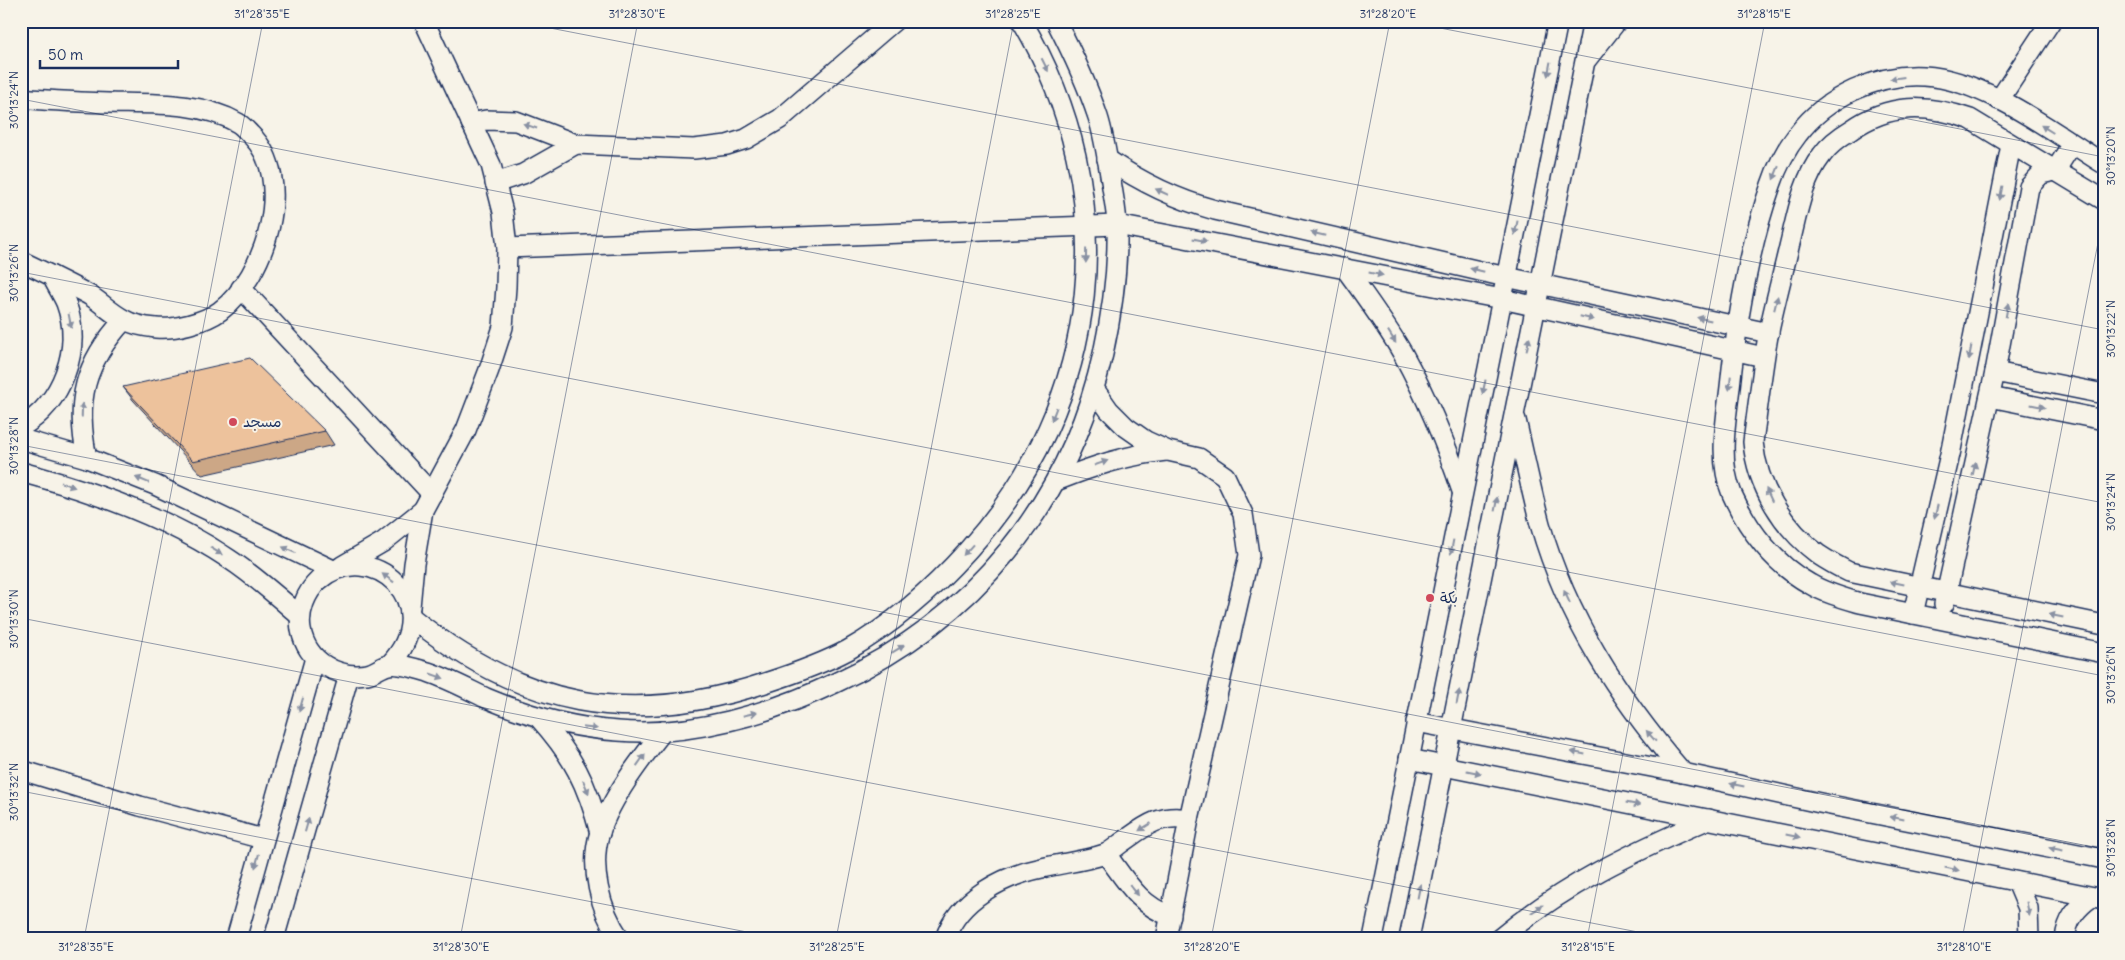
<svg xmlns="http://www.w3.org/2000/svg" width="2125" height="960" font-family="Delius,'Playpen Sans Arabic',sans-serif">
<style>
.lines{fill:none;stroke-linecap:round;stroke-linejoin:round}
.minor-casing{stroke:#1b2f5e;stroke-width:22}
.minor{stroke:#f7f3e8;stroke-width:19}
.wall{fill:#cca786;stroke:#1b2f5e}
.building{fill:#edc29c;stroke:#1b2f5e}
.oneway{fill:#8991a3}
.ticks{fill:none;stroke:#1b2f5e;stroke-width:1;stroke-opacity:0.45}
.poi-dot{fill:#d1495b;stroke:#f7f3e8;stroke-width:2}
.labels{text-anchor:middle;stroke-width:4;stroke-linejoin:round;paint-order:stroke}
.poi-label{font-size:15px;fill:#1b2f5e;stroke:#f7f3e8;text-anchor:start}
.neatline{fill:none;stroke:#1b2f5e;stroke-width:2}
.ticks-label{font-size:12px;text-anchor:middle;fill:#1b2f5e}
</style>
<rect width="100%" height="100%" fill="#f7f3e8"/>
<filter id="ink" filterUnits="userSpaceOnUse"><feTurbulence type="fractalNoise" baseFrequency=".02" numOctaves="2"/><feDisplacementMap in="SourceGraphic" scale="10" xChannelSelector="R" yChannelSelector="G"/><feConvolveMatrix kernelMatrix="1 2 1 2 8 2 1 2 1" color-interpolation-filters="sRGB"/></filter>
<g filter="url(#ink)">
<g class="lines">
<defs>
<g id="minor">
<path d="M1587,59L1617,21"/>
<path d="M21,98C50,101 79,102 108,103C151,104 200,101 238,123C243,126 247,131 251,135C296,179 266,276 220,311C205,322 174,330 156,328C146,327 131,324 123,319C111,313 101,302 89,295C67,283 44,272 21,261"/>
<path d="M1999,100L2051,21"/>
<path d="M471,123L486,120L516,121L576,144L694,149L727,145L746,139L780,119L894,21"/>
<path d="M1107,159C1142,183 1175,199 1215,210L1506,277L1769,333"/>
<path d="M2104,164C2053,132 1984,79 1924,76C1878,73 1826,97 1798,134C1786,149 1777,167 1771,185C1748,250 1737,319 1730,387C1726,422 1718,460 1732,494C1748,530 1775,565 1810,584C1825,593 1843,598 1860,603L2104,653"/>
<path d="M495,183L523,174L576,144"/>
<path d="M2104,200L1970,119C1927,104 1889,103 1851,130C1841,136 1829,145 1822,155C1802,181 1797,215 1789,247C1782,277 1774,306 1768,336C1762,371 1758,406 1753,442C1757,486 1783,528 1819,555C1828,561 1839,567 1849,572L2104,625"/>
<path d="M507,248L1117,225L1502,299L1764,357"/>
<path d="M1345,268C1365,296 1386,324 1403,354C1427,398 1446,444 1462,491"/>
<path d="M241,288L432,494"/>
<path d="M1995,372L2104,394"/>
<path d="M1095,390L1109,410L1126,427L1146,441L1168,451L1199,458L1225,476L1243,514L1249,555L1189,819L1166,939"/>
<path d="M1990,397L2104,420"/>
<path d="M1516,420C1524,455 1531,490 1540,524C1567,619 1619,698 1683,773"/>
<path d="M21,427C62,403 83,349 66,303C62,294 56,285 52,276"/>
<path d="M21,439L87,458L155,485L333,570"/>
<path d="M87,458C75,401 84,363 124,320"/>
<path d="M21,472C93,491 167,517 229,559C255,576 277,596 300,616"/>
<path d="M1056,481C1094,466 1126,455 1166,451"/>
<path d="M342,566L383,542L423,510"/>
<path d="M1944,604L1995,372L2029,187L2041,174L2055,171L2072,144"/>
<path d="M410,607L414,564L423,510L466,430L489,370L503,327L506,287L507,248L503,212L491,165L424,21"/>
<path d="M1913,614L1951,450L2011,145"/>
<path d="M411,617C523,707 628,728 765,683C793,674 822,664 848,650C894,624 933,589 968,550C1103,401 1125,195 1022,21"/>
<path d="M390,664C447,603 371,536 319,580C306,592 298,612 301,630C307,661 337,679 367,674C375,673 381,666 389,665C399,663 418,669 428,672C449,679 467,689 486,698C529,716 572,728 618,731C691,737 769,714 835,683C973,620 1069,503 1103,354C1112,313 1118,270 1117,227C1117,214 1114,200 1112,187C1108,164 1105,139 1098,117C1087,84 1072,52 1056,21"/>
<path d="M539,718C573,756 587,783 600,833"/>
<path d="M1416,722L1683,773L1820,803L2104,859"/>
<path d="M1409,759L2104,899"/>
<path d="M21,770L140,806L263,839"/>
<path d="M1106,854C1125,879 1139,906 1171,916"/>
<path d="M2017,882L2028,908L2029,939"/>
<path d="M236,939L315,658"/>
<path d="M274,939L349,675"/>
<path d="M620,939C600,910 589,867 600,832C611,798 641,759 663,731"/>
<path d="M945,939C958,899 1003,876 1042,868C1062,863 1085,861 1105,854C1110,852 1116,847 1121,843C1144,827 1159,813 1189,819"/>
<path d="M1373,939L1558,21"/>
<path d="M1409,939L1593,21"/>
<path d="M1499,939C1565,884 1631,853 1709,819"/>
<path d="M2065,939C2067,920 2076,908 2092,897"/>
</g>
</defs>
<!-- minor casing -->
<use href="#minor" class="minor-casing"/>
<!-- minor -->
<use href="#minor" class="minor"/>
</g>
<!-- wall -->
<path class="wall" d="M123,387L325,431L334,445L202,475L133,400Z"/>
<!-- building -->
<path class="building" d="M250,358L325,431L193,461L123,387Z"/>
<!-- one-way arrows -->
<defs><path id="oneway-solid" d="M-6-.8H1V-3.2L6.5 0L1 3.2V.8H-6Z" transform="scale(1.25)"/></defs>
<g class="oneway">
<use href="#oneway-solid" transform="translate(1045 65) rotate(63)"/>
<use href="#oneway-solid" transform="translate(1549 69) rotate(101)"/>
<use href="#oneway-solid" transform="translate(1897 78) rotate(172)"/>
<use href="#oneway-solid" transform="translate(530 126) rotate(-161)"/>
<use href="#oneway-solid" transform="translate(2047 129) rotate(-148)"/>
<use href="#oneway-solid" transform="translate(1776 173) rotate(112)"/>
<use href="#oneway-solid" transform="translate(1162 192) rotate(-155)"/>
<use href="#oneway-solid" transform="translate(2001 193) rotate(101)"/>
<use href="#oneway-solid" transform="translate(1516 228) rotate(102)"/>
<use href="#oneway-solid" transform="translate(1318 234) rotate(-167)"/>
<use href="#oneway-solid" transform="translate(1200 240) rotate(11)"/>
<use href="#oneway-solid" transform="translate(1086 256) rotate(91)"/>
<use href="#oneway-solid" transform="translate(1477 270) rotate(-167)"/>
<use href="#oneway-solid" transform="translate(1376 274) rotate(11)"/>
<use href="#oneway-solid" transform="translate(1776 303) rotate(-76)"/>
<use href="#oneway-solid" transform="translate(2007 310) rotate(-80)"/>
<use href="#oneway-solid" transform="translate(1587 318) rotate(13)"/>
<use href="#oneway-solid" transform="translate(1704 319) rotate(-168)"/>
<use href="#oneway-solid" transform="translate(70 321) rotate(79)"/>
<use href="#oneway-solid" transform="translate(1392 337) rotate(58)"/>
<use href="#oneway-solid" transform="translate(1528 344) rotate(-79)"/>
<use href="#oneway-solid" transform="translate(1970 353) rotate(101)"/>
<use href="#oneway-solid" transform="translate(1730 383) rotate(96)"/>
<use href="#oneway-solid" transform="translate(1484 387) rotate(102)"/>
<use href="#oneway-solid" transform="translate(2038 406) rotate(11)"/>
<use href="#oneway-solid" transform="translate(82 410) rotate(-88)"/>
<use href="#oneway-solid" transform="translate(1054 414) rotate(111)"/>
<use href="#oneway-solid" transform="translate(1101 463) rotate(-19)"/>
<use href="#oneway-solid" transform="translate(1974 469) rotate(-78)"/>
<use href="#oneway-solid" transform="translate(142 480) rotate(-158)"/>
<use href="#oneway-solid" transform="translate(68 485) rotate(19)"/>
<use href="#oneway-solid" transform="translate(1769 495) rotate(-115)"/>
<use href="#oneway-solid" transform="translate(1496 504) rotate(-79)"/>
<use href="#oneway-solid" transform="translate(1936 512) rotate(103)"/>
<use href="#oneway-solid" transform="translate(1452 547) rotate(101)"/>
<use href="#oneway-solid" transform="translate(289 550) rotate(-155)"/>
<use href="#oneway-solid" transform="translate(968 550) rotate(132)"/>
<use href="#oneway-solid" transform="translate(216 551) rotate(31)"/>
<use href="#oneway-solid" transform="translate(388 578) rotate(-144)"/>
<use href="#oneway-solid" transform="translate(1897 583) rotate(-168)"/>
<use href="#oneway-solid" transform="translate(1567 597) rotate(-115)"/>
<use href="#oneway-solid" transform="translate(2056 616) rotate(-168)"/>
<use href="#oneway-solid" transform="translate(898 649) rotate(-31)"/>
<use href="#oneway-solid" transform="translate(437 676) rotate(19)"/>
<use href="#oneway-solid" transform="translate(1458 697) rotate(-79)"/>
<use href="#oneway-solid" transform="translate(301 705) rotate(106)"/>
<use href="#oneway-solid" transform="translate(750 714) rotate(-14)"/>
<use href="#oneway-solid" transform="translate(590 728) rotate(6)"/>
<use href="#oneway-solid" transform="translate(1651 736) rotate(-131)"/>
<use href="#oneway-solid" transform="translate(1578 753) rotate(-169)"/>
<use href="#oneway-solid" transform="translate(641 760) rotate(-55)"/>
<use href="#oneway-solid" transform="translate(1474 772) rotate(11)"/>
<use href="#oneway-solid" transform="translate(1737 785) rotate(-168)"/>
<use href="#oneway-solid" transform="translate(586 787) rotate(67)"/>
<use href="#oneway-solid" transform="translate(1633 804) rotate(11)"/>
<use href="#oneway-solid" transform="translate(1897 818) rotate(-169)"/>
<use href="#oneway-solid" transform="translate(307 825) rotate(-74)"/>
<use href="#oneway-solid" transform="translate(1145 827) rotate(148)"/>
<use href="#oneway-solid" transform="translate(1793 836) rotate(11)"/>
<use href="#oneway-solid" transform="translate(2056 849) rotate(-169)"/>
<use href="#oneway-solid" transform="translate(257 861) rotate(105)"/>
<use href="#oneway-solid" transform="translate(1952 869) rotate(12)"/>
<use href="#oneway-solid" transform="translate(1134 890) rotate(51)"/>
<use href="#oneway-solid" transform="translate(1419 891) rotate(-79)"/>
<use href="#oneway-solid" transform="translate(1537 909) rotate(-34)"/>
<use href="#oneway-solid" transform="translate(2028 909) rotate(78)"/>
</g>
</g>
<!-- ticks -->
<path class="ticks" d="M514,21L2104,330M1404,21L2104,157M21,99L2104,503M21,272L2104,676M21,445L2104,849M21,618L1674,939M21,791L783,939M84,939L263,21M460,939L638,21M836,939L1014,21M1211,939L1390,21M1587,939L1765,21M1962,939L2104,212"/>
<!-- markers -->
<g class="poi-dot">
<circle cx="233" cy="422" r="5"/>
<circle cx="1430" cy="598" r="5"/>
</g>
<g class="labels">
<!-- poi labels -->
<g class="poi-label">
<text x="243" y="427">مسجد</text>
<text x="1440" y="603">بكة</text>
</g>
</g>
<!-- margin -->
<rect width="2125" height="960" fill="none" stroke="#f7f3e8" stroke-width="55"/>
<!-- scale -->
<path d="M40 60v8h138v-8" fill="none" stroke="#1b2f5e" stroke-width="2.5"/>
<text x="48" y="60" font-size="15" fill="#1b2f5e" stroke="#f7f3e8" stroke-width="4" paint-order="stroke">50 m</text>
<rect x="28" y="28" width="2070" height="904" class="neatline"/>
<g class="ticks-label">
<text x="262" y="18">31°28'35"E</text>
<text x="637" y="18">31°28'30"E</text>
<text x="1013" y="18">31°28'25"E</text>
<text x="1388" y="18">31°28'20"E</text>
<text x="1764" y="18">31°28'15"E</text>
<text transform="translate(14 100) rotate(-90)" y="4">30°13'24"N</text>
<text transform="translate(2111 156) rotate(-90)" y="4">30°13'20"N</text>
<text transform="translate(14 273) rotate(-90)" y="4">30°13'26"N</text>
<text transform="translate(2111 329) rotate(-90)" y="4">30°13'22"N</text>
<text transform="translate(14 446) rotate(-90)" y="4">30°13'28"N</text>
<text transform="translate(2111 502) rotate(-90)" y="4">30°13'24"N</text>
<text transform="translate(14 619) rotate(-90)" y="4">30°13'30"N</text>
<text transform="translate(2111 675) rotate(-90)" y="4">30°13'26"N</text>
<text transform="translate(14 792) rotate(-90)" y="4">30°13'32"N</text>
<text transform="translate(2111 848) rotate(-90)" y="4">30°13'28"N</text>
<text x="86" y="951">31°28'35"E</text>
<text x="461" y="951">31°28'30"E</text>
<text x="837" y="951">31°28'25"E</text>
<text x="1212" y="951">31°28'20"E</text>
<text x="1588" y="951">31°28'15"E</text>
<text x="1964" y="951">31°28'10"E</text>
</g>
</svg>
